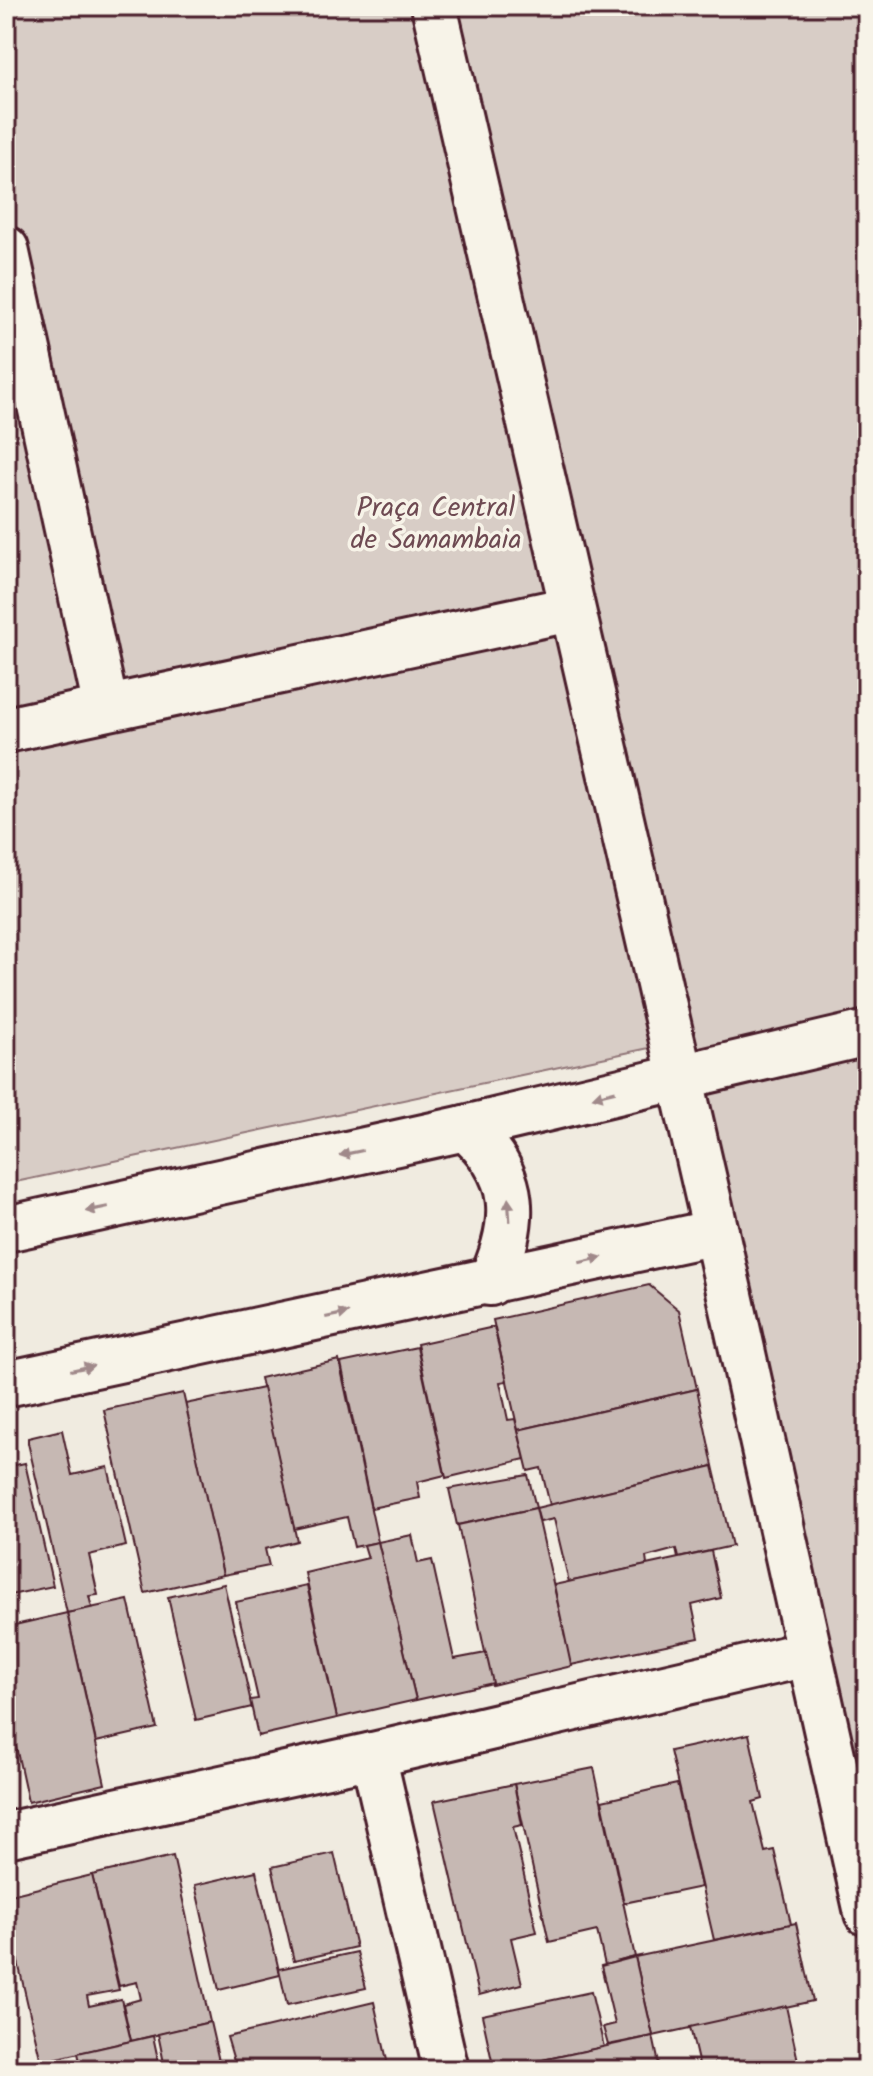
<svg xmlns="http://www.w3.org/2000/svg" width="873" height="2076" font-family="Kalam,sans-serif">
<style>
.green{fill:#d8cdc6;stroke:#917678;stroke-width:2}
.building{fill:#c6b8b3;stroke:#4a1f2b;stroke-width:2}
.lines{fill:none;stroke-linecap:round;stroke-linejoin:round}
.street-casing{stroke:#4a1f2b;stroke-width:50}
.secondary-casing{stroke:#4a1f2b;stroke-width:50}
.street{stroke:#f7f3e8;stroke-width:44}
.secondary{stroke:#f7f3e8;stroke-width:44}
.oneway{fill:#a0898a}
.labels{text-anchor:middle;stroke-width:7;stroke-linejoin:round;paint-order:stroke}
.park-label{font-size:28px;fill:#6e4a52;stroke:#f7f3e8}
</style>
<rect width="100%" height="100%" fill="#f0ebe0"/>
<filter id="ink" filterUnits="userSpaceOnUse"><feTurbulence type="fractalNoise" baseFrequency=".0125" numOctaves="2"/><feDisplacementMap in="SourceGraphic" scale="16" xChannelSelector="R" yChannelSelector="G"/><feConvolveMatrix kernelMatrix="1 2 1 2 8 2 1 2 1" color-interpolation-filters="sRGB"/></filter>
<g filter="url(#ink)">
<!-- green -->
<path class="green" d="M6,6H867V1810L692,1039L6,1184Z"/>
<!-- building -->
<g class="building">
<path d="M649,1285L679,1310L697,1389L518,1430L493,1320Z"/>
<path d="M494,1327L507,1381L500,1382L508,1420L515,1419L525,1459L446,1478L417,1344Z"/>
<path d="M417,1347L445,1475L417,1482L420,1498L371,1508L341,1363Z"/>
<path d="M339,1360L378,1542L354,1547L347,1517L294,1529L260,1378Z"/>
<path d="M263,1388L297,1541L265,1549L269,1566L223,1575L185,1404Z"/>
<path d="M697,1389L713,1466L550,1505L541,1468L528,1471L518,1430Z"/>
<path d="M183,1393L223,1575L145,1593L104,1410Z"/>
<path d="M62,1430L72,1475L108,1467L126,1546L89,1555L98,1595L89,1596L92,1608L67,1613L28,1443V1438Z"/>
<path d="M25,1463L53,1586L6,1596V1467Z"/>
<path d="M713,1466L732,1546L678,1558L676,1549L646,1557L647,1565L569,1582L554,1519L540,1522L536,1508Z"/>
<path d="M528,1475L536,1508L457,1525L449,1489Z"/>
<path d="M536,1508L572,1666L492,1685L458,1525Z"/>
<path d="M412,1535L418,1563L432,1560L454,1659L486,1653L493,1683L416,1700L378,1542Z"/>
<path d="M378,1542L416,1700L337,1718L305,1573L368,1558L364,1545Z"/>
<path d="M711,1551L721,1598L692,1605L699,1638L571,1665L554,1585Z"/>
<path d="M224,1584L252,1707L196,1720L168,1597Z"/>
<path d="M307,1586L337,1718L258,1736L250,1700L258,1699L236,1602Z"/>
<path d="M128,1600L157,1728L96,1742L67,1613Z"/>
<path d="M67,1613L105,1784L28,1802L6,1701V1627Z"/>
<path d="M749,1734L763,1799L753,1802L765,1852L774,1850L791,1924L714,1940L670,1751Z"/>
<path d="M594,1768L635,1957L605,1965L597,1931L549,1942L514,1784Z"/>
<path d="M514,1784L522,1825L513,1827L537,1932L511,1938L522,1984L479,1995L434,1801Z"/>
<path d="M677,1784L701,1887L624,1903L602,1801Z"/>
<path d="M334,1853L356,1947L294,1961L272,1867Z"/>
<path d="M173,1856L210,2022L131,2041L123,2004L141,1999L137,1982L119,1986L92,1875Z"/>
<path d="M256,1871L280,1975L219,1990L195,1885Z"/>
<path d="M92,1875L119,1990L87,1996L89,2006L121,1999L131,2041L41,2062L6,1910V1896Z"/>
<path d="M796,1923L813,2001L653,2036L635,1957Z"/>
<path d="M357,1952L366,1988L287,2005L279,1969Z"/>
<path d="M635,1957L653,2036L608,2045L603,2027L615,2024L601,1966Z"/>
<path d="M591,1992L604,2047L494,2070L482,2015Z"/>
<path d="M374,2002L388,2065L366,2070H221L220,2067L235,2064L227,2037Z"/>
<path d="M786,2006L800,2070H700L690,2027Z"/>
<path d="M210,2022L221,2070H82L78,2053L153,2036L159,2064L164,2063L158,2034Z"/>
<path d="M653,2036L659,2064L647,2067L648,2070H497Z"/>
</g>
<g class="lines">
<defs>
<g id="street">
<path d="M6,249L106,708"/>
<path d="M6,730L570,609"/>
<path d="M465,1128C520,1174 518,1223 490,1283"/>
<path d="M6,1229L465,1128L867,1033"/>
<path d="M6,1384L716,1232"/>
<path d="M373,1755L446,2070"/>
<path d="M6,1835L373,1755L807,1654"/>
</g>
<path id="secondary" d="M434,6L716,1232L867,1913"/>
</defs>
<!-- street casing -->
<use href="#street" class="street-casing"/>
<!-- secondary casing -->
<use href="#secondary" class="secondary-casing"/>
<!-- street -->
<use href="#street" class="street"/>
<!-- secondary -->
<use href="#secondary" class="secondary"/>
</g>
<!-- one-way arrows -->
<defs><path id="oneway-solid" d="M-6-.8H1V-3.2L6.5 0L1 3.2V.8H-6Z" transform="scale(2)"/></defs>
<g class="oneway">
<use href="#oneway-solid" transform="translate(604 1094) rotate(166)"/>
<use href="#oneway-solid" transform="translate(351 1153) rotate(168)"/>
<use href="#oneway-solid" transform="translate(97 1209) rotate(168)"/>
<use href="#oneway-solid" transform="translate(509 1210) rotate(-94)"/>
<use href="#oneway-solid" transform="translate(591 1260) rotate(-13)"/>
<use href="#oneway-solid" transform="translate(337 1315) rotate(-12)"/>
<use href="#oneway-solid" transform="translate(82 1368) rotate(-12)"/>
</g>
</g>
<g class="labels">
<!-- park labels -->
<g class="park-label">
<text x="436" y="516">Praça Central<tspan x="436" dy="32">de Samambaia</tspan></text>
</g>
</g>
<!-- margin -->
<rect width="873" height="2076" fill="none" stroke="#f7f3e8" stroke-width="32"/>
<rect x="16" y="16" width="841" height="2044" fill="none" stroke="#4a1f2b" stroke-width="3" filter="url(#ink)"/>
</svg>
